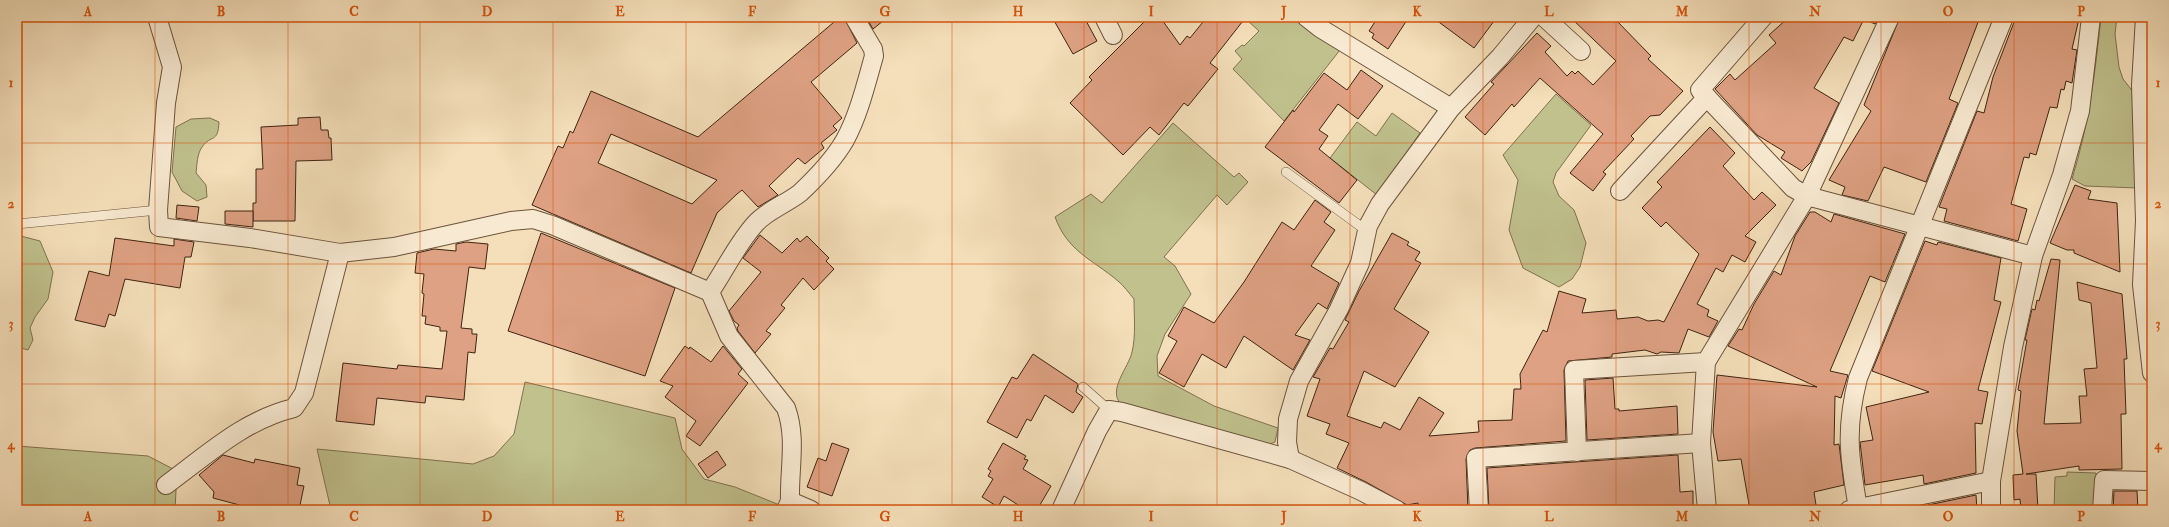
<svg xmlns="http://www.w3.org/2000/svg" width="2169" height="527" font-family="'IM FELL Double Pica',serif">
<style>
.green{fill:#c0c18d;stroke:#80724f}
.building{fill:#dea183;stroke:#3f2411;fill-rule:evenodd}
.lines{fill:none;stroke-linecap:round;stroke-linejoin:round}
.lane-casing{stroke:#6c533b;stroke-width:10}
.street-casing{stroke:#6c533b;stroke-width:20}
.lane{stroke:#f8ead2;stroke-width:9}
.street{stroke:#f8ead2;stroke-width:18}
.grid{fill:none;stroke:#d7540c;stroke-width:1;stroke-opacity:0.55}
.neatline{fill:none;stroke:#d7540c;stroke-width:1.5}
.grid-label{font-size:13px;text-anchor:middle;font-weight:bold;fill:#d7540c}
</style>
<rect width="100%" height="100%" fill="#f4dfba"/>
<filter id="stains"><feTurbulence type="fractalNoise" baseFrequency=".005" numOctaves="4"/><feColorMatrix values="0 0 0 0 .2 0 0 0 0 .09 0 0 0 0 .02 0 0 0 .5 -.17"/></filter>
<radialGradient id="worn" r=".72"><stop offset=".6" stop-color="#630" stop-opacity="0"/><stop offset="1" stop-color="#630" stop-opacity=".3"/></radialGradient>
<!-- green -->
<g class="green">
<path d="M1254,17H1295L1340,50L1284,121L1233,69L1242,59L1235,51L1242,45L1244,46L1259,31L1248,21Z"/>
<path d="M2101,17H2117L2115,34L2119,67L2123,79L2134,93L2137,188L2085,186L2072,179C2089,124 2095,74 2101,17Z"/>
<path d="M1556,94L1591,125L1556,173L1553,182L1559,196L1574,210L1586,243L1580,267L1572,279L1559,287L1523,268L1509,230L1518,180L1503,155Z"/>
<path d="M1392,113L1420,133L1377,195L1330,158L1357,122L1376,136Z"/>
<path d="M210,118L219,122C218,144 211,134 202,147C197,154 197,165 196,173L206,185L207,197L197,201L182,191L172,172L176,127L191,119Z"/>
<path d="M1173,123L1234,177L1239,173L1248,182L1227,205L1217,195L1164,257L1175,266L1191,294L1165,334L1157,356L1158,376L1214,406L1278,428L1275,442L1267,445L1121,404C1107,390 1129,367 1132,352C1136,336 1134,316 1134,299C1129,293 1124,286 1118,281C1092,259 1068,252 1055,217L1091,194L1102,203Z"/>
<path d="M17,235L40,241L53,272L48,299L35,317L30,328L33,340L28,350L17,347Z"/>
<path d="M525,382L675,418L682,449L704,479L735,487L792,510H331L317,449L473,464L494,456L514,434Z"/>
<path d="M17,446L148,456L177,471L175,510H17Z"/>
<path d="M2067,472L2096,473L2094,510H2054L2055,477L2067,476Z"/>
</g>
<!-- building -->
<g class="building">
<path d="M840,17H844L857,43L811,82L842,118L833,126L837,130L821,143L824,148L805,164L798,158L769,186L778,195L758,207L742,190L737,194L717,213L691,273L532,205L558,146L563,148L570,131L573,133L591,91L698,137ZM611,134L717,180L692,204L598,163Z"/>
<path d="M866,17H888L873,29Z"/>
<path d="M1052,17H1084L1097,41L1073,54Z"/>
<path d="M1149,17H1160L1180,45L1187,36L1190,38L1207,17H1246L1210,63L1218,69L1188,106L1184,103L1159,135L1150,127L1123,155L1070,103L1092,80L1089,77Z"/>
<path d="M1378,17H1409L1388,49L1372,38L1374,34L1369,31Z"/>
<path d="M1432,17H1497L1474,48Z"/>
<path d="M1570,17H1613L1651,56L1648,59L1683,91L1660,115L1650,116L1631,136L1634,139L1603,172L1606,174L1593,191L1570,173L1603,134L1540,78L1514,107L1512,104L1485,135L1465,117L1494,84L1491,82L1537,33L1551,46L1545,52L1567,76L1572,71L1575,74L1578,71L1593,85L1616,61Z"/>
<path d="M1789,17H1878L1875,24L1864,19L1853,41L1844,37L1814,88L1839,103L1811,162L1802,171L1781,158L1785,152L1757,135L1715,89L1730,74L1735,80L1776,43L1769,35Z"/>
<path d="M1900,17H1980L1949,99L1958,103L1926,182L1884,167L1868,201L1842,195L1845,187L1829,180L1871,111L1864,105Z"/>
<path d="M2016,17H2078V23L2072,49L2077,50L2072,83L2066,81L2064,90L2061,89L2057,108L2050,107L2036,155L2030,153L2029,158L2024,157L2011,204L2027,209L2018,241L1944,221L1947,209L1939,207L1977,111L1984,113L1993,77Z"/>
<path d="M1361,70L1383,86L1358,119L1338,104L1319,130L1328,136L1319,149L1357,180L1339,203L1265,147L1293,110L1294,112L1324,73L1347,90Z"/>
<path d="M320,117L321,130H328L329,138H331L332,160L296,161L295,221H253V203H256V169H263L261,127L298,125V118Z"/>
<path d="M1710,127L1735,153L1723,166L1754,200L1762,192L1776,205L1745,236L1756,242L1745,262L1732,255L1723,272L1716,268L1697,304L1709,310L1707,316L1718,321L1709,337L1688,329L1679,353L1661,352L1657,354L1645,350L1612,354V357L1568,361L1564,370L1566,441L1475,448L1470,450L1466,459L1468,510H1442V508L1419,510L1418,503L1407,505L1366,482L1337,468L1349,443L1326,434L1330,424L1307,416L1320,379L1313,377L1330,348L1333,349L1349,322L1345,320L1359,291L1392,233L1409,242L1407,245L1420,252L1415,260L1421,263L1394,309L1429,332L1395,387L1364,371L1347,416L1381,428L1384,422L1400,430L1419,397L1444,413L1429,436L1479,432L1478,421L1512,420L1514,389H1521L1520,374L1543,330L1547,332L1559,291L1586,299L1582,313L1616,310L1617,319L1638,317L1648,321L1658,320L1664,322L1699,254L1666,222L1661,227L1642,208L1662,187L1657,182Z"/>
<path d="M2075,185L2091,191L2088,199L2117,203L2120,272L2074,253V250H2067L2050,243Z"/>
<path d="M1315,200L1331,212L1324,222L1335,230L1311,266L1339,283L1327,309L1318,303L1295,335L1310,340L1293,370L1244,336L1226,368L1202,354L1184,387L1159,373L1177,341L1168,336L1184,307L1214,323L1244,282L1282,222L1294,230Z"/>
<path d="M177,205L199,207L197,221L176,218Z"/>
<path d="M225,211H253V227L225,224Z"/>
<path d="M1810,212H1815L1831,222L1834,214L1905,234L1885,282L1870,276L1830,371L1848,375L1841,398L1835,396L1834,445L1839,444L1844,485L1814,492L1816,505L1791,510H1750L1741,459L1718,461L1713,432L1717,375L1817,387L1728,346L1739,329L1742,330L1754,304L1774,271L1781,275L1795,236Z"/>
<path d="M541,233L675,288L645,376L508,331Z"/>
<path d="M760,235L782,253L797,238L800,242L807,236L829,258L826,261L834,269L814,290L803,278L781,305L785,308L766,331L771,334L755,353L738,331L737,328L739,325L734,321L729,311L761,272L743,258Z"/>
<path d="M115,238L174,246V239L194,242L191,257H185L180,288L125,279L115,316L109,314L105,327L75,320L89,271L109,276Z"/>
<path d="M1925,241L1937,245L1938,242L2001,258L1994,300L2001,302L1978,390L1988,392L1982,424L1975,423L1976,473L1924,484L1923,475L1865,485L1860,442L1873,440L1866,407L1929,392L1872,371Z"/>
<path d="M466,242L488,244L485,269L469,267L461,328L472,329V334H477L475,353L468,352L464,400L426,396L425,403L377,398L374,425L336,421L343,363L397,369L398,365L442,369L447,331H440V327L425,324L426,316H422L424,294L422,293L424,274L415,273L417,253L434,249L456,251V244Z"/>
<path d="M2051,259L2060,260L2044,424L2081,423L2079,396H2087L2084,369L2097,368L2091,303L2079,300L2077,282L2122,294L2127,359H2124L2126,414H2121L2122,469L2079,470V466L2026,474H2036L2038,510H2021L2020,499L2014,500L2013,475L2023,474L2017,431L2021,391L2018,390L2027,340H2025L2032,309L2035,310L2037,300L2039,301Z"/>
<path d="M685,346L689,349L690,347L711,362L723,346L742,369L738,374L748,383L700,446L686,436L696,421L665,397L673,386L660,381Z"/>
<path d="M1033,354L1078,384L1076,392L1083,397L1073,413L1045,395L1031,421L1027,419L1017,438L987,422L1012,377L1017,379Z"/>
<path d="M1613,378L1615,409H1619V411L1677,406L1678,434L1587,440L1585,380Z"/>
<path d="M832,443L849,449L832,496L807,487L818,458L826,461Z"/>
<path d="M1003,443L1026,456L1024,459L1028,460L1023,469L1051,486L1037,510H1026L1004,496L998,507L982,497L993,479L988,476L991,471L988,469Z"/>
<path d="M717,451L726,465L708,478L698,464Z"/>
<path d="M223,455L254,463L255,459L300,468L297,485L304,486L299,510H247V507L213,498L214,492L199,475Z"/>
<path d="M1678,455L1680,492L1693,491V510H1489L1487,468Z"/>
<path d="M2114,491H2137L2138,510H2113Z"/>
<path d="M1976,495L1977,510H1929L1928,505Z"/>
</g>
<g class="lines">
<defs>
<g id="lane">
<path d="M1286,172L1367,231"/>
<path d="M17,224L158,210"/>
<path d="M1083,387L1109,410"/>
</g>
<g id="street">
<path d="M157,17L172,67L166,103L158,210L159,227L250,238L340,253L394,247L511,221L533,219L552,225L710,292"/>
<path d="M1104,17L1113,35"/>
<path d="M1306,17L1320,28L1451,108"/>
<path d="M1544,17L1581,51"/>
<path d="M1763,17L1700,90L1793,188L1807,196L2033,256"/>
<path d="M2145,17L2141,85L2145,221L2142,285L2152,373"/>
<path d="M1620,191L1707,97"/>
<path d="M1577,452L1574,370L1706,362"/>
<path d="M1290,459L1287,442L1288,419L1299,381L1339,309L1360,263L1368,226L1380,204L1451,108L1500,57L1533,17"/>
<path d="M166,485C207,455 244,420 294,408L304,393L340,253"/>
<path d="M790,501L811,510"/>
<path d="M1858,508C1849,457 1845,429 1858,378L2004,17"/>
<path d="M786,510L790,501C789,469 797,438 786,408L729,336L710,292C725,270 737,244 755,224C766,211 786,204 800,193C816,178 834,159 845,140C859,114 866,84 874,56L873,49L854,17"/>
<path d="M1061,510L1097,431L1109,410L1122,412L1290,459L1361,491L1397,510"/>
<path d="M1479,510L1476,458L1701,443"/>
<path d="M1707,510L1701,443L1706,362L1807,196L1890,17"/>
<path d="M1849,510L1991,481"/>
<path d="M1991,510V481L2013,347L2033,256L2062,175L2080,111L2091,17"/>
<path d="M2102,510L2104,480L2152,481"/>
</g>
</defs>
<!-- lane casing -->
<use href="#lane" class="lane-casing"/>
<!-- street casing -->
<use href="#street" class="street-casing"/>
<!-- lane -->
<use href="#lane" class="lane"/>
<!-- street -->
<use href="#street" class="street"/>
</g>
<!-- grid -->
<path class="grid" d="M155,17V510M288,17V510M420,17V510M553,17V510M686,17V510M819,17V510M952,17V510M1084,17V510M1217,17V510M1350,17V510M1483,17V510M1616,17V510M1749,17V510M1881,17V510M2014,17V510M17,143H2152M17,264H2152M17,384H2152"/>
<!-- margin -->
<rect width="2169" height="527" fill="none" stroke="#f4dfba" stroke-width="44"/>
<rect x="22" y="22" width="2125" height="483" class="neatline"/>
<g class="grid-label">
<text x="88" y="16">A</text>
<text x="221" y="16">B</text>
<text x="354" y="16">C</text>
<text x="487" y="16">D</text>
<text x="620" y="16">E</text>
<text x="752" y="16">F</text>
<text x="885" y="16">G</text>
<text x="1018" y="16">H</text>
<text x="1151" y="16">I</text>
<text x="1284" y="16">J</text>
<text x="1417" y="16">K</text>
<text x="1549" y="16">L</text>
<text x="1682" y="16">M</text>
<text x="1815" y="16">N</text>
<text x="1948" y="16">O</text>
<text x="2081" y="16">P</text>
<text x="11" y="87">1</text>
<text x="2158" y="87">1</text>
<text x="11" y="208">2</text>
<text x="2158" y="208">2</text>
<text x="11" y="328">3</text>
<text x="2158" y="328">3</text>
<text x="11" y="449">4</text>
<text x="2158" y="449">4</text>
<text x="88" y="521">A</text>
<text x="221" y="521">B</text>
<text x="354" y="521">C</text>
<text x="487" y="521">D</text>
<text x="620" y="521">E</text>
<text x="752" y="521">F</text>
<text x="885" y="521">G</text>
<text x="1018" y="521">H</text>
<text x="1151" y="521">I</text>
<text x="1284" y="521">J</text>
<text x="1417" y="521">K</text>
<text x="1549" y="521">L</text>
<text x="1682" y="521">M</text>
<text x="1815" y="521">N</text>
<text x="1948" y="521">O</text>
<text x="2081" y="521">P</text>
</g>
<rect width="100%" height="100%" filter="url(#stains)"/>
<rect width="100%" height="100%" fill="url(#worn)"/>
</svg>
